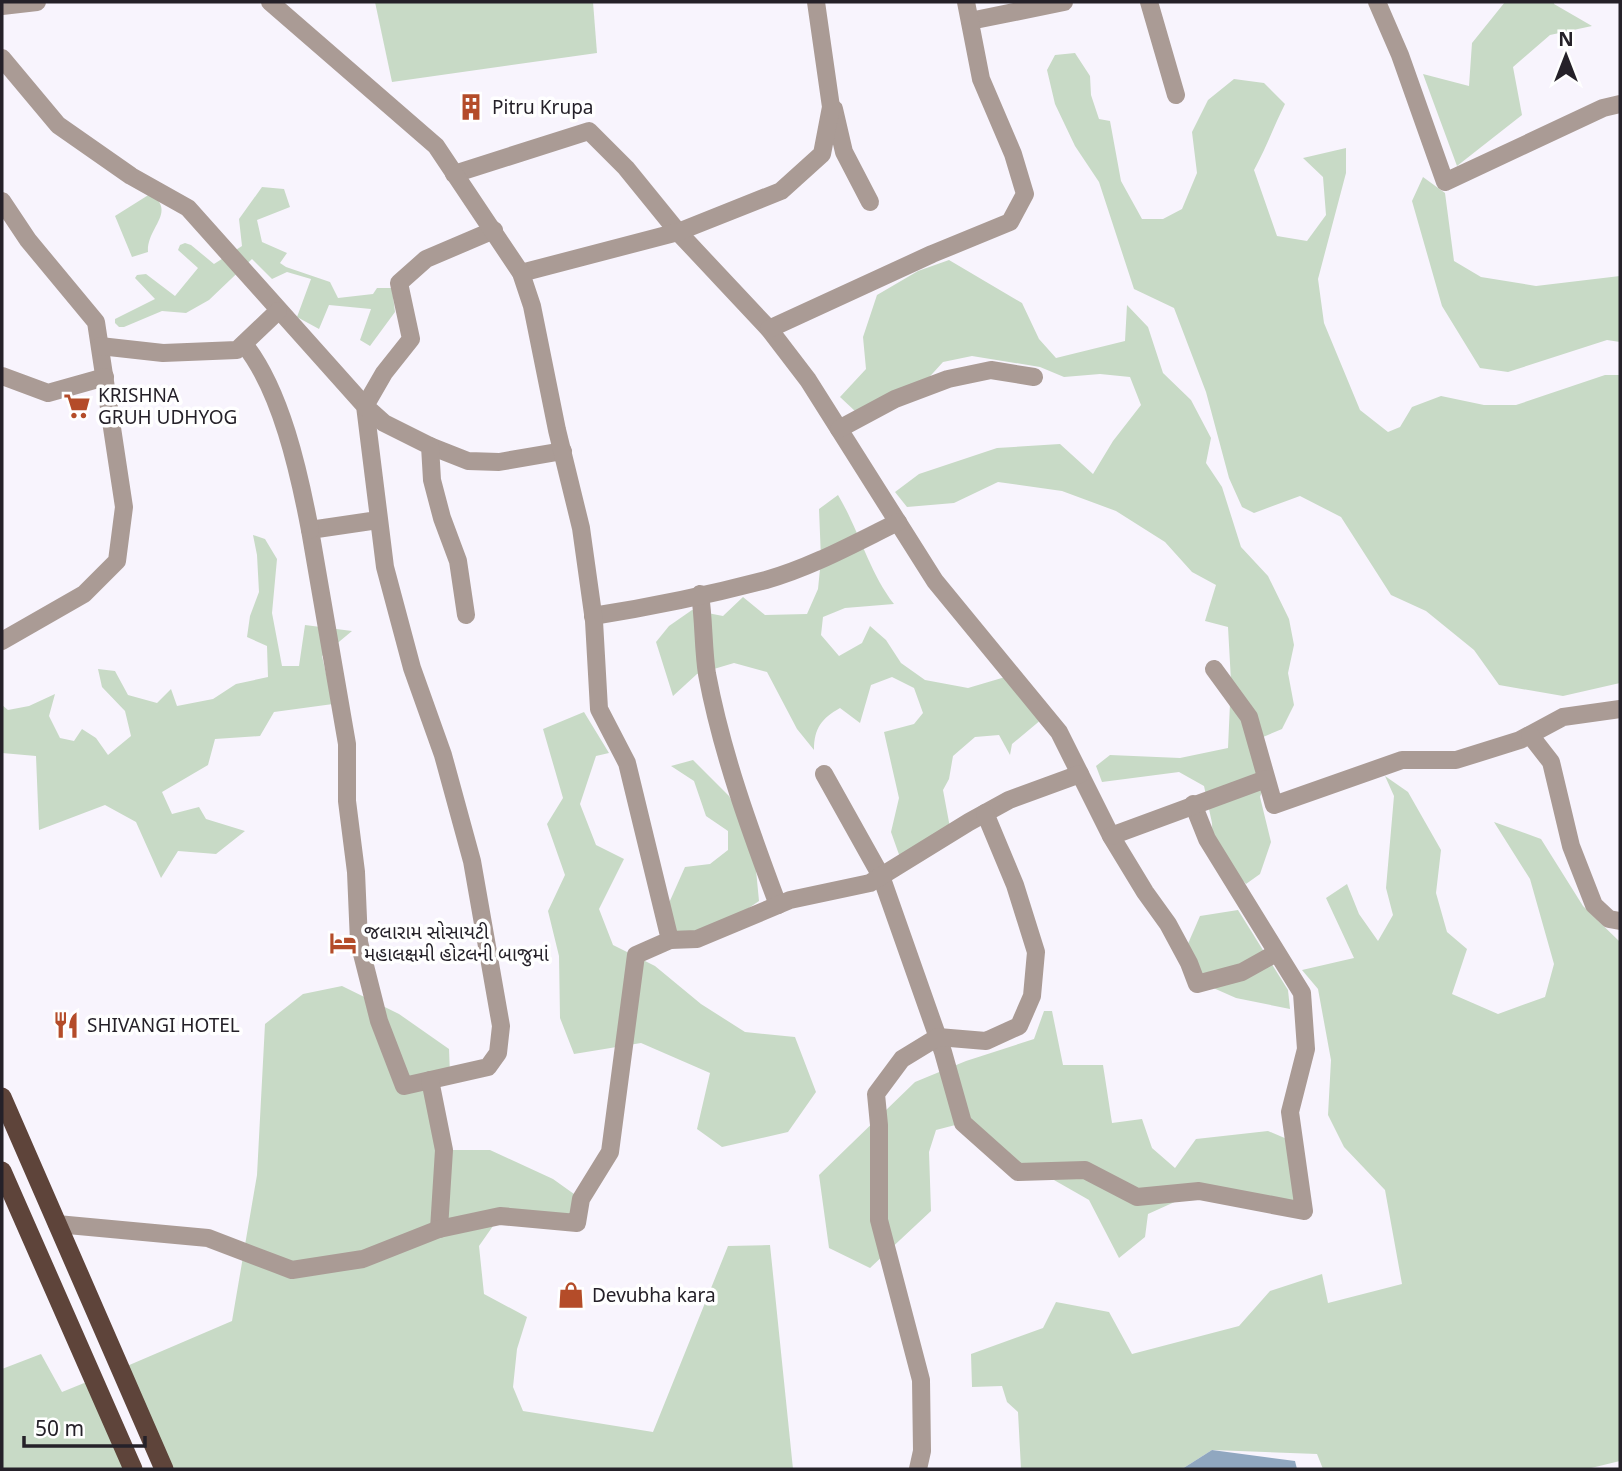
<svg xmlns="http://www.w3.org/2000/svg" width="1622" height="1471" font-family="Georgia,'Noto Sans Gujarati',serif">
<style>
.green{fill:#c8dac6}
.water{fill:#90a7c0}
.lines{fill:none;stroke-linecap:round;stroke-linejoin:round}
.minor{stroke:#aa9b95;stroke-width:18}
.tertiary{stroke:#aa9b95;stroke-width:18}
.trunk{stroke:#5e443a;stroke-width:19}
.labels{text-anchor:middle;stroke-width:7;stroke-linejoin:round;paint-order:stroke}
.poi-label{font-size:19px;fill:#252129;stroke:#fff;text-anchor:start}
</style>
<rect width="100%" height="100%" fill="#f8f4fd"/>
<!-- green -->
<g class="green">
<path d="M375,2H593L597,53L392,82Z"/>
<path d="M1505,2H1554V4L1592,26L1550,35L1513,67L1522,115L1457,166L1423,74L1469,86L1472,43Z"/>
<path d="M1075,53L1090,76L1091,95L1099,119L1110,121L1121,181L1142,219H1163L1182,209L1197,173L1192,132L1208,100L1234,79L1264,83L1285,104C1274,126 1266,148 1254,170L1277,236L1307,241L1326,215L1323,177L1303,158L1346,148V173L1318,279L1324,323L1360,410L1388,432L1400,427L1412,407L1441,396L1484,405H1516L1605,375H1620V683L1563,696L1499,685L1474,650L1426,611L1391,595L1341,517L1300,496L1254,513L1242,507L1229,478L1206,392L1174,308L1134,289L1099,182L1075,146L1055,104L1047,70L1055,55Z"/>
<path d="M1423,177L1445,193L1454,261L1481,277L1536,286L1620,276V342L1607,340L1508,372L1480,368L1442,306L1412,201Z"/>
<path d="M262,187L284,189L290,207L257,220L262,242L287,253L280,263L286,267L330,282L338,298L373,294L377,288H392L395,312L370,346L360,340L371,309L329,305L319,329L297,317L311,279L287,272L272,279L252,259L209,300L186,313L162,311L124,327H119L115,323V319L155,299L135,278L137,275L146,274L175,296L198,268L178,250L180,245L185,243L191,245L214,264L242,246L239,219Z"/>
<path d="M150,194C178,211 146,228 148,252L132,257L115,216Z"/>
<path d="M949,260L1022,303L1039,339L1056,358L1125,341L1127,305L1148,327L1163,373L1191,400L1211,438L1206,463L1222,487L1241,547L1268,576L1289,619L1294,645L1288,673L1294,705L1282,729L1256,740L1266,779L1260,797L1271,842L1260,874L1246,884L1213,849L1212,823L1204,786L1179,772L1102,782L1096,766L1110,755L1180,758L1228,748L1231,681L1228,627L1205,621L1216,585L1192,572L1165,542L1116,511L1062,491L998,482L954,503L907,507L895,492L919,474L997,448L1060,444L1093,474L1113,441L1141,405L1130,377L1100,374L1064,377L1040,367L972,356L943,362L923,384L856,412L840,397L866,369L863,337L877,295L918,271Z"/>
<path d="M838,495C859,530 869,572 894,604L845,608L823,617L821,635L839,656L862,643L870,626L886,640L901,663L925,680L968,688L1012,675L1042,719L1012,744L1010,755L999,735L975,737L953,756L949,779L943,790L951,833L902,863L891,832L899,798L884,732L914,724L923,713L914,688L892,677L871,685L860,723L840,708C822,718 814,728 814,750L797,729L767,672L734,663L697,674L673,696L656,642L669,626L692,610L723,616L743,597L765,615L807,614L818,589L821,559L819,509Z"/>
<path d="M253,535L265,539L277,559L272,613L282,666H299L305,625L352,631L322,656L333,704L274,712L260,736L215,739L208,765L162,792L172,814L199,807L206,819L245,831L216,854L178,851L161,878L136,822L105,805L39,830L36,756L2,753V705L8,710L29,706L55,694L49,716L60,738L74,741L82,729L96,738L108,755L131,736L125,711L102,687L98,669L115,671L128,695L157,703L171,689L177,706L213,699L236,684L268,677L267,646L247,637L250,616L259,592L257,555Z"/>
<path d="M584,712L609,753L596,756L580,804L596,845L624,859L599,909L613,945L655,966L701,1004L745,1032L795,1037L816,1092L788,1132L722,1147L697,1129L710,1073L641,1043L574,1054L560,1018L559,956L548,911L565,875L547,824L563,798L543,729Z"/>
<path d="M693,760L729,796L753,839L759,901L711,934L670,940L669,903L685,867L710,864L728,850V831L706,816L694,781L671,766Z"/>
<path d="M1385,776L1408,792L1441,850L1436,893L1447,932L1467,949L1452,994L1498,1014L1545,997L1554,964L1530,879L1494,822L1541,839L1583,906L1620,942V1461L1587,1469H1323L1317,1454L1212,1450L1182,1469H1021L1018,1412L1007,1402L1002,1386L972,1387L971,1354L1043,1328L1056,1302L1109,1312L1132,1354L1239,1326L1270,1291L1322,1274L1328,1303L1402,1284L1385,1190L1344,1147L1328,1115L1331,1060L1318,989L1302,970L1354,958L1326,898L1347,884L1359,914L1378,941L1393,915L1386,888L1394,796Z"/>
<path d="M1238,910L1288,990L1290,1009L1236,998L1202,983L1187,946L1200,916Z"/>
<path d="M342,986L399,1014L449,1049L450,1075L431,1080L445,1150H490L553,1179L581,1199L577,1223L500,1216L479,1246L484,1294L527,1317L517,1349L513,1387L523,1411L653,1432L728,1246L770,1245L793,1469H164L120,1369L232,1321L257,1175L265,1024L303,994Z"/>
<path d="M1044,1011H1052L1063,1065H1103L1112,1123L1142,1119L1152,1148L1175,1168L1196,1139L1268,1131L1294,1142L1304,1211L1199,1191L1148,1214L1145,1237L1119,1258L1089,1200L1054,1180L1018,1172L963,1123L936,1130L929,1152L931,1211L870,1268L829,1248L819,1175L915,1082L966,1061L1034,1039Z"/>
<path d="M41,1354L62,1392L94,1379L131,1469H2V1369Z"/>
</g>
<!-- water -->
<path class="water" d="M1212,1450L1295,1461L1297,1469H1182Z"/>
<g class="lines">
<!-- minor -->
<g class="minor">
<path d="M1149,2L1176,95"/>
<path d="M1377,2L1400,55L1445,182L1603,108L1620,104"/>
<path d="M970,21L1064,2"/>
<path d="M2,58L58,125L131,176L188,208L365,406L385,567L412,668L443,755L472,861L501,1026L498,1053L488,1067L404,1086L379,1021L359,942L356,872L347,801V744L310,530L378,520"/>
<path d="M834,109L844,152L870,202"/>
<path d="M454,174L589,131L626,168L678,232L769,329L808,380L935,581L1059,732L1111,836L1145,892L1168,924L1189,963L1197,984L1242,972L1276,953"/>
<path d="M2,201L28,240L96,322L124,507L117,561L84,594L2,641"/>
<path d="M521,273L678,232L781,191L822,154L831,107L816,2"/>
<path d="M769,329L932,254L1010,222L1025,194L1013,154L981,79L966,2"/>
<path d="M244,344C281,390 299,472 310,530"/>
<path d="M100,346L163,353L237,350L278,311"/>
<path d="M2,376L48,393L105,377"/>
<path d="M839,429L895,399L948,379L991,370L1034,377"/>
<path d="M430,446L468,461L499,462L563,451"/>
<path d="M700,594C704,621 703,648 707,674C722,754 750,830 778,905"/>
<path d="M466,615L458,561L442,518L432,480L430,446L384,423L365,406L384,373L411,339L399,283L426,259L494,230"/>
<path d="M593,616C651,607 709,595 766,580C812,567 855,543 898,522"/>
<path d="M1214,669L1249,717L1274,805L1402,760H1456L1520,740L1563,717L1620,709"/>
<path d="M1530,735L1551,762L1571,846L1594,905L1609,919L1620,921"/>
<path d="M824,774L881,876L943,1052L963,1123L1018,1172L1085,1170L1137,1197L1199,1191L1304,1211L1290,1112L1306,1049L1302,993L1207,839L1193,804"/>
<path d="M1111,836L1266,779"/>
<path d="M670,940L697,939L790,900L870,883L969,822L1009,800L1080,774"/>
<path d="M430,1080L444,1150L439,1229"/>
<path d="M57,1224L208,1238L292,1270L363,1259L439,1229L500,1216L577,1223L581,1199L610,1152L636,955L670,940L627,763L599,709L594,621L581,528L557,430L532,306L521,273L436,146L270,2"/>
<path d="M918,1469L922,1451L921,1380L879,1220V1125L876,1094L902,1059L938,1037L986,1041L1019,1026L1032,996L1036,952L1015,885L985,813"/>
</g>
<!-- tertiary -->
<path class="tertiary" d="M2,6L37,2"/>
<!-- trunk -->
<g class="trunk">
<path d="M2,1097L164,1469"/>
<path d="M2,1171L133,1469"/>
</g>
</g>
<!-- icons -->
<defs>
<symbol id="building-bare" viewBox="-9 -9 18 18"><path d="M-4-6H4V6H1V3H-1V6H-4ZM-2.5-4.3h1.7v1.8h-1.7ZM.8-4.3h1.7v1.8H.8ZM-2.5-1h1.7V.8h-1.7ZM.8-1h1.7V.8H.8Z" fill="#b44c29" stroke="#fff" stroke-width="2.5" paint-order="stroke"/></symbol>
<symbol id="supermarket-bare" viewBox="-9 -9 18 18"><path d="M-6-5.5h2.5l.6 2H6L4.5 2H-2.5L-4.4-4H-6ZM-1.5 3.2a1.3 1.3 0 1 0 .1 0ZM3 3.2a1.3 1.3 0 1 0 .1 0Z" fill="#b44c29" stroke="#fff" stroke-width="2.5" paint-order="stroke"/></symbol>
<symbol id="hotel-bare" viewBox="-9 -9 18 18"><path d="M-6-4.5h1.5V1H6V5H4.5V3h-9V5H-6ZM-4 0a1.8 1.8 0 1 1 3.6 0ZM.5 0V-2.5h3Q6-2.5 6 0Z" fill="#b44c29" stroke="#fff" stroke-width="2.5" paint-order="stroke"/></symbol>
<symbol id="restaurant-bare" viewBox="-9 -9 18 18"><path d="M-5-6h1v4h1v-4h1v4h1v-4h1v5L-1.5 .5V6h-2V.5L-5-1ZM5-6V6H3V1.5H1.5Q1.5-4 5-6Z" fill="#b44c29" stroke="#fff" stroke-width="2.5" paint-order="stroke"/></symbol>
<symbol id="shop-bare" viewBox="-9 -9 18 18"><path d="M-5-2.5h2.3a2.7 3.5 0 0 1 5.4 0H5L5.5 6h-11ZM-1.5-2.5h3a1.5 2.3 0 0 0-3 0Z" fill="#b44c29" stroke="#fff" stroke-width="2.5" paint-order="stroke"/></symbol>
</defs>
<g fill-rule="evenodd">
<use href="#building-bare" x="452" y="88" width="38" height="38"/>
<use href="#supermarket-bare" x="58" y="387" width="38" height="38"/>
<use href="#hotel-bare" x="324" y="924" width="38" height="38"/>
<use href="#restaurant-bare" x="47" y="1006" width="38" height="38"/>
<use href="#shop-bare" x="552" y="1276" width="38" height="38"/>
</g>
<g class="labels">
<!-- poi labels -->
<g class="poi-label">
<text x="492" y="114">Pitru Krupa</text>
<text x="98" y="402">KRISHNA<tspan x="98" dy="22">GRUH UDHYOG</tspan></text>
<text x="364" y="939">જલારામ સોસાયટી<tspan x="364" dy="22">મહાલ‌ક્ષમી હોટલની બાજુમાં</tspan></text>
<text x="87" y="1032">SHIVANGI HOTEL</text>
<text x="592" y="1302">Devubha kara</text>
</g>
</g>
<!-- border -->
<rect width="1622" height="1471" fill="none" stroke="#252129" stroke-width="7"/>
<!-- north arrow -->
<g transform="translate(1566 56)" stroke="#ffffff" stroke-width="5" paint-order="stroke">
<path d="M0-5L12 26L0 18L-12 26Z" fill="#252129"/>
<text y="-10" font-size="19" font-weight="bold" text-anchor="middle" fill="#252129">N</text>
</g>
<!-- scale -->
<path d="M24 1436v10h121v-10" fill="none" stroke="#252129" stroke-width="3.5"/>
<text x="35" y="1436" font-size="21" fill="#252129" stroke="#ffffff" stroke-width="5" paint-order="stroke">50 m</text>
</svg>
